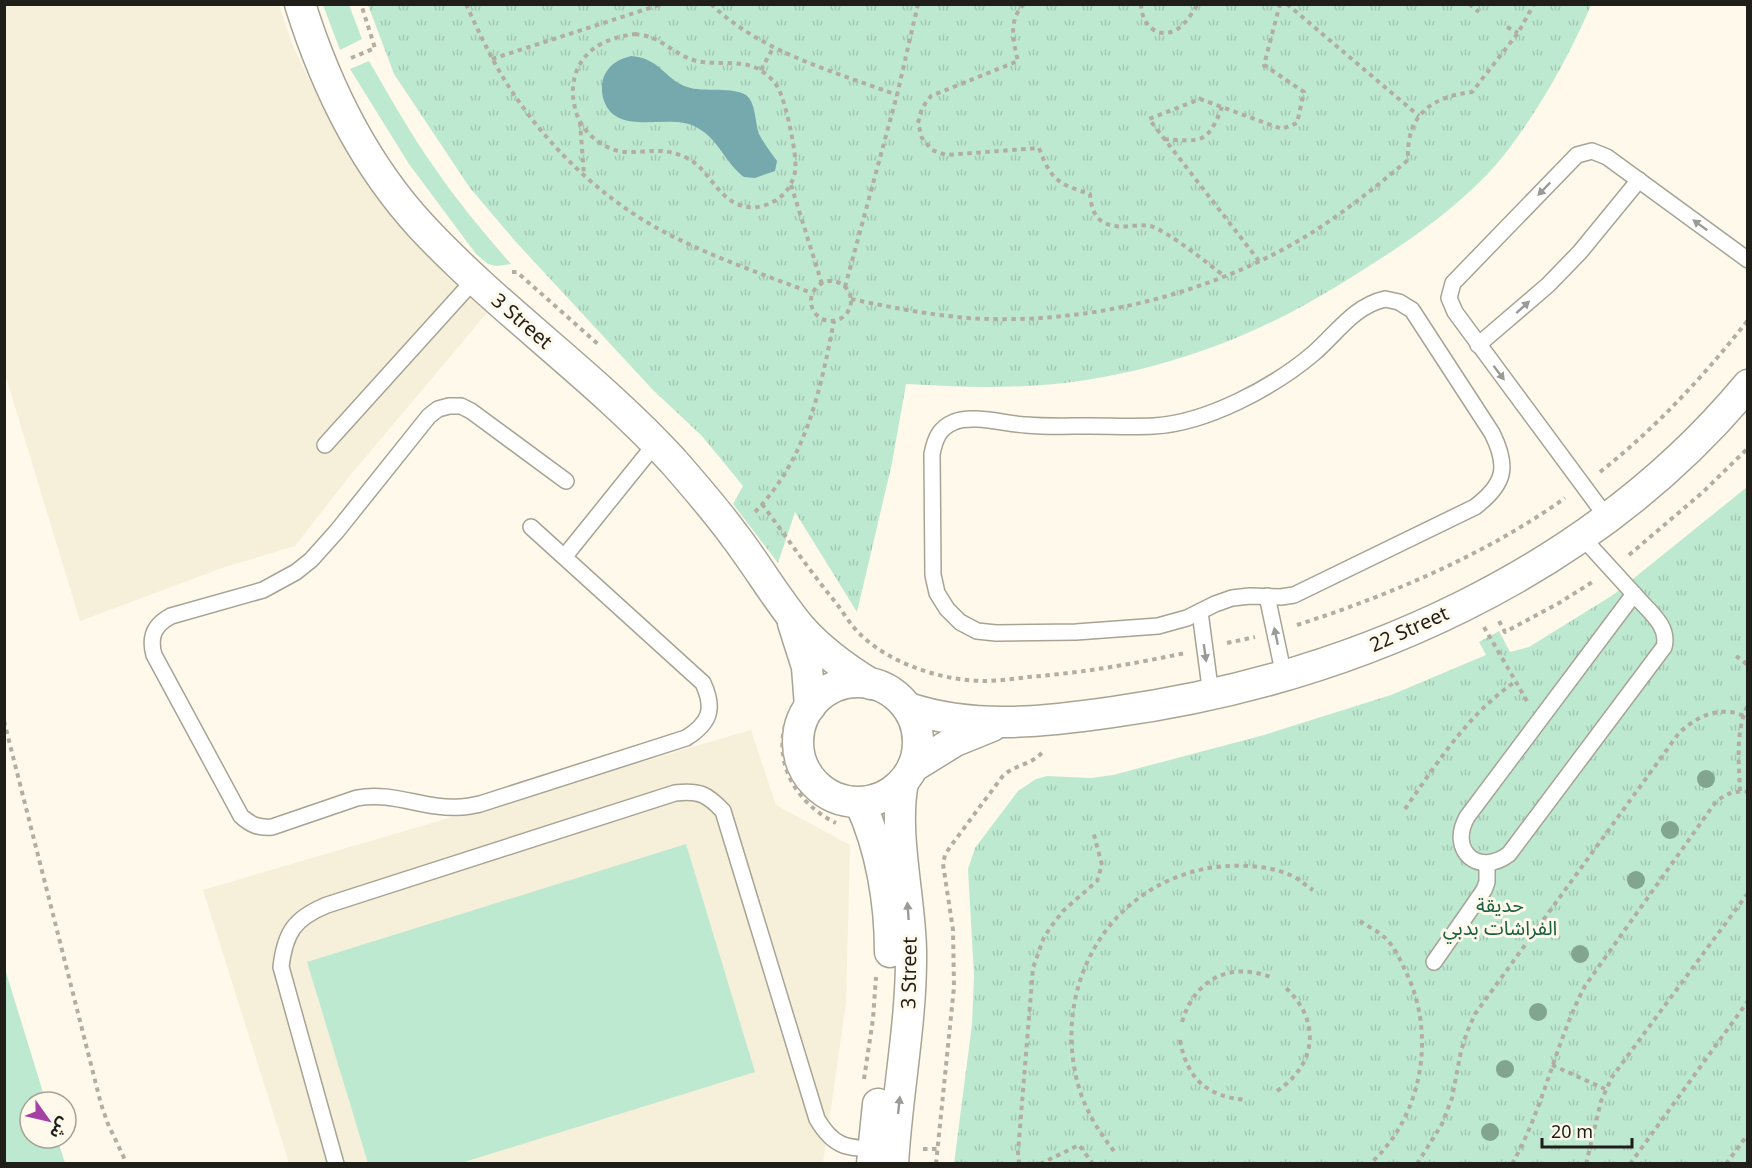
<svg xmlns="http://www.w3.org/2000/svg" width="1752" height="1168" font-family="'Noto Sans','Noto Sans Arabic',sans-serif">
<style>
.built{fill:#f6efd9}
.green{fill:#bee9d1}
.park{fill:url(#park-tufts)}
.water{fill:#75a9ad}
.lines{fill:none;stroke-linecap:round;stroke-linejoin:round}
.lane-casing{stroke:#a7a395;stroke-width:18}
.street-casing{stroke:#a7a395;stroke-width:33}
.path{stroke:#b2aea2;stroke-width:4;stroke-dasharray:4.5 4.5;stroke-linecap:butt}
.lane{stroke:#fff;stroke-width:15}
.street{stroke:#fff;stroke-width:30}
.tree{fill:#81a58e}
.oneway{fill:#9a9a97}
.labels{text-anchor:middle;stroke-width:6;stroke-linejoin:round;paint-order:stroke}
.street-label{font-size:20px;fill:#1f1e18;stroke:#fef9ea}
.park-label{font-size:20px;fill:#1a6042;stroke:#fef9ea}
</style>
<defs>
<pattern id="park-tufts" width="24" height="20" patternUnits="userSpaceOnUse" patternTransform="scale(1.5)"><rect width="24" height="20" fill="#bee9d1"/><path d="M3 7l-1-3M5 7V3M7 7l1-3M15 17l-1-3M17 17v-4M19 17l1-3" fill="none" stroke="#a3c7b3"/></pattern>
</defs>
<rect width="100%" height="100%" fill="#fef9ea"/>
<!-- built -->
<g class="built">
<path d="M4,5H279L293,46L323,109L358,169L399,225L446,276L487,313L348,478L295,546L222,568L80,621L5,374Z"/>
<path d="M751,730L776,805L850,845L846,1003L823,1163H289L203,890Z"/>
</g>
<!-- green -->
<g class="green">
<path d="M323,5H349L362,39L340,50Z"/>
<path d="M369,61C390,97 410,133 434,167C457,201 484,233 511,264L496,266L488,264L476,254L409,164L350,69Z"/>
<path d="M686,844L755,1072L461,1163H368L307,962Z"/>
<path d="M5,969L46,1102H30V1138H57L65,1163H5Z"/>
</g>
<!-- park -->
<g class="park">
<path d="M368,5H1591C1570,55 1541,106 1508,150C1471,198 1417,236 1366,268C1347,280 1328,292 1308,303C1233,345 1149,373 1064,383C1011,389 958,387 906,384L892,463L857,612L795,512L778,563L733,504L743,486L702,436L653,390L515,241L470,188L394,74Z"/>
<path d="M1747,487V1163L954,1164L972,1024L974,976L968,869L975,848L1018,791L1036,779L1047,776L1091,778L1113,775L1264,735L1391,695L1486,655L1479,642L1499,631L1510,652L1529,647L1613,595Z"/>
</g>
<!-- water -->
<path class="water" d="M631,56C662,58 666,83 691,88C705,92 741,86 749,98C756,107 755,123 759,134C764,144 771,152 777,161L775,171L755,178L744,177C725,163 719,139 696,127C669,112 618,138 604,101C601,92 601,82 605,74C611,63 620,59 631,56Z"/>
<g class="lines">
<defs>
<g id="lane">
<path d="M1385,299L1399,302L1412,310L1492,433C1509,467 1505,484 1475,507L1294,595L1281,597L1250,596L1232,598L1215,604L1187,618L1158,626L1076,632L996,633L977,631L960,622L947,609L937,593L933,575L932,454C935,439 939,428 954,422C972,414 1006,424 1026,425C1047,427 1069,426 1090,426C1111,426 1133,427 1154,426C1207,423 1274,387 1314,353C1337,333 1354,306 1385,299Z"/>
<path d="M1478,345L1548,285L1580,252L1639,180"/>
<path d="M325,445L475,279"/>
<path d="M1608,519L1455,312L1449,298L1453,283L1577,155L1592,151L1607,157L1748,260"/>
<path d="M531,527L703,683C715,709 710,723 686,738L480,804C474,805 467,807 461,807C425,810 394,791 357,798L272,827C258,828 251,825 241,816L154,655C149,637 154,625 171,616L263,590L296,572L311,560L337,531L429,416L438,409L449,406H461L471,411L566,481"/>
<path d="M1582,537L1634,594"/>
<path d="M565,556L656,443"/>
<path d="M1634,594C1647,610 1670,625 1664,647L1509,854C1479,877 1448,851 1467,817Z"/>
<path d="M1267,596L1284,676"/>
<path d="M1200,612L1211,695"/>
<path d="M1434,962L1484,890L1487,882V864"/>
<path d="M336,1164L281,967C285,932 295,918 327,905L675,793C699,790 707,794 723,811L817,1119C834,1148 847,1148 878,1149"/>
</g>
<g id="street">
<path d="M300,4C325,84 364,164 421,226C499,310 595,376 673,461C694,485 715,509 734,535C757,565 776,598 800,627C820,650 845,668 871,684"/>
<path d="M793,623L807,667L810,707"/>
<circle cx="858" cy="742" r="60"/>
<path d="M908,708C975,730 1044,722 1113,712C1352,679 1591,574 1748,385"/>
<path d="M913,767L955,741L992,726"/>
<path d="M860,803C881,848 890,902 890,952"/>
<path d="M872,1164L878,1104"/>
<path d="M893,1164C897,1092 912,1022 911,950C910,896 893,833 903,782"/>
</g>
</defs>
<!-- lane casing -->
<use href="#lane" class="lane-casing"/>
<!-- street casing -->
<use href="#street" class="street-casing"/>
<!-- path -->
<g class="path">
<path d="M466,4C480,35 494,65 513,93C554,154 611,207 678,239C721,260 767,276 812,293"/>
<path d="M711,4C762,53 833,71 897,95"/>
<path d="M1024,4C1008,20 1013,41 1018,61L931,96L922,108L918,123L922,138L932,150L946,155L1039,148C1051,180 1058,184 1090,194C1091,205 1093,216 1103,222C1118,231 1135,223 1150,226C1165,229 1210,265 1224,276"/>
<path d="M1141,4C1141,23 1156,40 1176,30C1186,24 1192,13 1198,4"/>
<path d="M1287,4L1419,116"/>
<path d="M1469,4L1479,12"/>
<path d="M1507,27L1518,33"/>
<path d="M635,34C641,35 648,36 653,38C668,45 680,57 697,61C718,66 745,58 763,72C769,76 775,82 778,88C786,102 798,158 795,172C791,190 779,202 762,206C749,210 735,205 725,196C711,183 704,167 687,158C662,146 649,153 625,152C604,150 584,134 577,115C572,100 571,85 577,70C587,46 611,37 635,34Z"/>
<path d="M351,58L375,48L361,4"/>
<path d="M492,59L662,4"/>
<path d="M761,70L773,48"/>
<path d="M580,122L584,175"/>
<path d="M1164,139C1201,142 1208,144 1222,107"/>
<path d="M791,185L822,284"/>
<path d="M1259,261L1149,119L1200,99L1282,129L1297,123L1304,92L1264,65L1280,4"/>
<path d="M512,272H517L600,346"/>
<circle cx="831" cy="301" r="20"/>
<path d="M845,287L897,95L918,4"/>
<path d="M851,299C890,307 929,315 968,318C1085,326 1214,294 1313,232C1347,210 1377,186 1408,160C1406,116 1430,97 1472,92L1518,33L1534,4"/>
<path d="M1600,472C1657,427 1704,376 1748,320"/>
<path d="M762,504C787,538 810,571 836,603C844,613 851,626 861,635C891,664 941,680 982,681C997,681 1013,679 1028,677C1081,673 1133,664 1185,653"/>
<path d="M755,512C807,458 820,391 834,321"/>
<path d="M1629,555L1703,492L1748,448"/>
<path d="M1499,621L1505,632L1559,603L1594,581"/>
<path d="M1297,625C1390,595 1485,555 1565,498"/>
<path d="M1484,627L1527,701"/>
<path d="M1227,643L1255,637"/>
<path d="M1736,656L1748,665"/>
<path d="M4,721L101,1104L108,1124L127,1164"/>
<path d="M785,725C774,767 799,805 836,823"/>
<path d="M1740,791C1739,765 1735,730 1748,705"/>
<path d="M1405,809C1437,763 1468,714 1516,681"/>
<path d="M1360,921C1367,926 1376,930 1383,936C1393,944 1400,959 1405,970C1437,1033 1423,1116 1370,1164"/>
<path d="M1182,1022C1195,978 1231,961 1273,978"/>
<path d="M1180,1040C1187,1079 1207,1097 1247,1100"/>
<path d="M1552,1065L1605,1089"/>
<path d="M864,1079L873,1019L876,977"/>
<path d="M1277,1091C1317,1064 1321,1021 1286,988"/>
<path d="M923,1149H937"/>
<path d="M1114,1151C1099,1132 1086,1111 1079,1088C1051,992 1103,890 1204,869C1228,864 1267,864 1290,875C1298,878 1305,885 1313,890"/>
<path d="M936,1164L954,987L953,930L943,864L945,855L950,847L1002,777C1014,764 1034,765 1044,750"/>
<path d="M1019,1164L1018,1152L1033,968L1044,937L1053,924L1063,911L1097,881L1102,865L1093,831"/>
<path d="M1040,1164L1079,1145L1093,1164"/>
<path d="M1417,1164L1442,1124L1452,1098L1461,1051L1467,1032L1475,1014L1679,733C1698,715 1723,704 1748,718"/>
<path d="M1512,1164C1544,1108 1555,1043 1585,986L1715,803C1725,794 1734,790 1748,792"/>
<path d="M1586,1164L1601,1101L1612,1077L1748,893"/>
<path d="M1630,1164L1748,1001"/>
<path d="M1726,1164L1748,1134"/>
</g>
<!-- lane -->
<use href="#lane" class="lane"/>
<!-- street -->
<use href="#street" class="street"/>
</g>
<!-- trees -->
<g class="tree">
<circle cx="1706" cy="779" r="9"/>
<circle cx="1670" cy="830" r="9"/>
<circle cx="1636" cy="880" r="9"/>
<circle cx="1580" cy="954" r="9"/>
<circle cx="1538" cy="1012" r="9"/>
<circle cx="1505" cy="1069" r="9"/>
<circle cx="1490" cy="1132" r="9"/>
</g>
<!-- one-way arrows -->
<defs><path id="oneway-solid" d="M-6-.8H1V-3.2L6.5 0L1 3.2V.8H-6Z" transform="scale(1.5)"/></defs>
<g class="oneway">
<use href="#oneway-solid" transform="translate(1544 189) rotate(134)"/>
<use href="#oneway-solid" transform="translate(1700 225) rotate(-144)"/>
<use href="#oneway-solid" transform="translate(1523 307) rotate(-42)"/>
<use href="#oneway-solid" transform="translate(1499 373) rotate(53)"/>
<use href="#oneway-solid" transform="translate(1276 636) rotate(-102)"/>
<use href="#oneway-solid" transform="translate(1205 653) rotate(82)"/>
<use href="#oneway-solid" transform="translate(908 911) rotate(-94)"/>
<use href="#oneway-solid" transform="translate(899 1105) rotate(-84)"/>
</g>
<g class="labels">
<!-- street labels -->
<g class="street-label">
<text transform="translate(522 321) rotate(41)" y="7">3 Street</text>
<text transform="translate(1409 629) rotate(-24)" y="7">22 Street</text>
<text transform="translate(909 973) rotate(-89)" y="7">3 Street</text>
</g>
<!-- park labels -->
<g class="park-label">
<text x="1500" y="912">حديقة<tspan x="1500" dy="23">الفراشات بدبي</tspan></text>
</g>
</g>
<!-- border -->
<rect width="1752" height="1168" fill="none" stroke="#1f1e18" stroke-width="12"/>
<!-- north arrow -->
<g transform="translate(48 1120) rotate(124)"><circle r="28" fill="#fef9ea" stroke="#a5a196" stroke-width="1.5"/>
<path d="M0-4.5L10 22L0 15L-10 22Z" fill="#a540a4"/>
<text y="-9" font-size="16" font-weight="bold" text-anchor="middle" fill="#1f1e18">ش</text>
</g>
<!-- scale -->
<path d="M1542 1138v9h90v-9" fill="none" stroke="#1f1e18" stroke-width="3"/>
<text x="1551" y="1138" font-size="18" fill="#1f1e18" stroke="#fef9ea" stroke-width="4.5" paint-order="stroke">20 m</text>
</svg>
